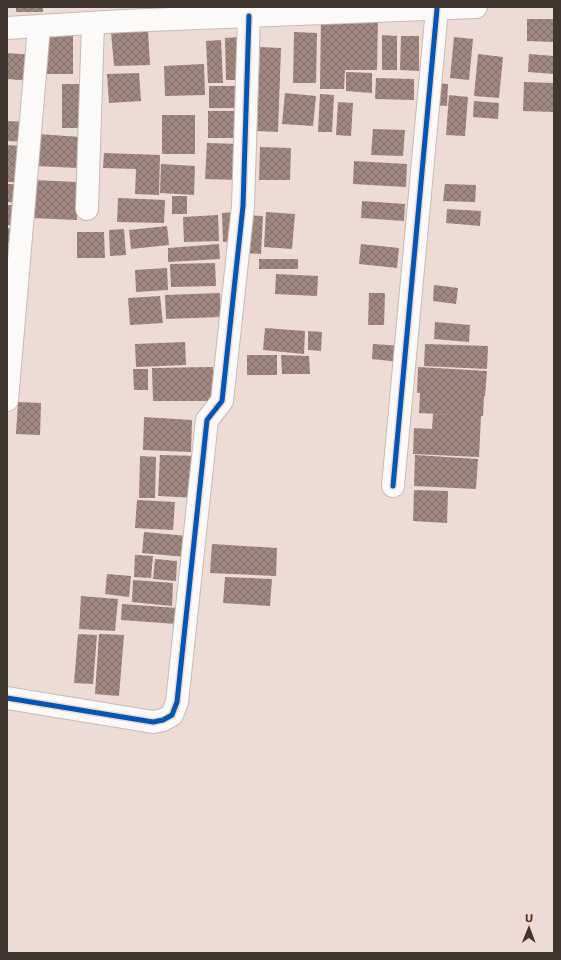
<svg xmlns="http://www.w3.org/2000/svg" width="561" height="960" font-family="Commissioner,sans-serif">
<style>
.building{fill:url(#building-cross-hatch)}
.lines{fill:none;stroke-linecap:round;stroke-linejoin:round}
.minor-casing{stroke:#c6bab5;stroke-width:24}
.minor{stroke:#fcfaf9;stroke-width:22}
.cycleway-casing{stroke:#f6d8cb;stroke-width:8}
.cycleway{stroke:#0057b8;stroke-width:5}
</style>
<defs>
<pattern id="building-cross-hatch" width="8" height="8" patternUnits="userSpaceOnUse"><rect width="8" height="8" fill="#a08881"/><path d="M0 0l8 8M0 8l8-8" fill="none" stroke="#84706a"/></pattern>
</defs>
<rect width="100%" height="100%" fill="#ecdcd5"/>
<g class="building">
<rect x="16" y="7" width="27" height="5"/>
<path d="M321 17H378L377 70H345L344 89H320Z"/>
<path d="M527 19H554V42L527 41Z"/>
<path d="M148 30 150 65 114 66 111 32Z"/>
<path d="M294 32 317 33 316 83H293Z"/>
<rect x="45" y="34" width="28" height="40"/>
<path d="M382 35 397 36V70H382Z"/>
<path d="M401 36H419V71L400 70Z"/>
<path d="M240 37 241 80H226L225 38Z"/>
<path d="M454 37 473 39 469 80 450 78Z"/>
<path d="M221 40 223 83H208L206 41Z"/>
<path d="M260 47 281 48 278 132 257 131Z"/>
<path d="M7 53 34 55 32 81 7 79Z"/>
<path d="M478 54 503 57 499 98 474 96Z"/>
<path d="M529 54 554 56V74L528 72Z"/>
<path d="M204 64 205 95 165 96 164 66Z"/>
<path d="M346 72 372 73V93L346 91Z"/>
<path d="M139 73 141 101 109 103 107 74Z"/>
<path d="M376 78 414 79V100L375 99Z"/>
<path d="M524 82 554 83V112L523 111Z"/>
<path d="M431 83 448 84 447 106 430 105Z"/>
<rect x="62" y="84" width="19" height="44"/>
<rect x="209" y="86" width="35" height="22"/>
<path d="M285 93 316 96 313 126 282 124Z"/>
<path d="M320 94 334 95 332 132H318Z"/>
<path d="M449 95 468 97 465 136 446 135Z"/>
<path d="M474 101 499 103 498 119 473 117Z"/>
<path d="M338 102 353 103 351 136 336 135Z"/>
<path d="M208 111H244L245 138H208Z"/>
<rect x="162" y="115" width="33" height="39"/>
<path d="M7 121 28 122 27 142 7 141Z"/>
<path d="M373 129 405 130 403 156 371 155Z"/>
<path d="M38 134 81 137 78 168 36 166Z"/>
<path d="M207 143 240 144 238 180 205 179Z"/>
<path d="M7 145 24 146 23 182H7Z"/>
<path d="M260 147 291 148 290 180H259Z"/>
<path d="M104 153 160 155 159 195 135 194 136 169 103 168Z"/>
<path d="M354 161 407 164 406 187 353 184Z"/>
<path d="M161 164 195 166 194 195 160 193Z"/>
<path d="M33 180 78 182 77 220 32 218Z"/>
<path d="M7 184H22L21 203 7 202Z"/>
<path d="M445 184 476 185 475 202 443 201Z"/>
<rect x="172" y="196" width="15" height="18"/>
<path d="M118 198 165 200 164 223 117 222Z"/>
<path d="M362 201 405 204 404 221 361 218Z"/>
<rect x="7" y="205" width="12" height="20"/>
<path d="M447 209 481 211 480 226 446 223Z"/>
<path d="M235 212 236 241 223 242 222 213Z"/>
<path d="M266 212 295 214 292 249 264 247Z"/>
<path d="M218 215 219 241 184 242 183 217Z"/>
<path d="M247 215 263 216 261 254 245 253Z"/>
<path d="M167 226 169 245 131 249 129 230Z"/>
<path d="M7 228 19 229V244L7 243Z"/>
<path d="M124 229 126 255 110 256 109 230Z"/>
<path d="M77 232H104L105 258H77Z"/>
<path d="M219 244 220 259 168 262V248Z"/>
<path d="M361 244 399 248 397 268 359 264Z"/>
<rect x="259" y="259" width="39" height="10"/>
<path d="M215 263 216 286 171 287 170 264Z"/>
<path d="M167 268 168 290 136 292 135 270Z"/>
<path d="M276 274 318 276 317 296 275 294Z"/>
<path d="M434 285 458 288 456 304 433 301Z"/>
<path d="M220 293 221 317 166 319 165 295Z"/>
<path d="M369 293H385L384 325H368Z"/>
<path d="M160 296 163 323 130 325 128 298Z"/>
<path d="M435 322 470 325 469 342 434 339Z"/>
<path d="M265 328 305 331 304 354 263 350Z"/>
<path d="M308 331 322 332 321 351 308 350Z"/>
<path d="M185 342 186 365 136 367 135 344Z"/>
<path d="M373 344 402 346 400 362 372 359Z"/>
<path d="M425 344 488 346 487 369 424 366Z"/>
<rect x="247" y="355" width="30" height="20"/>
<path d="M281 355 309 356 310 374H282Z"/>
<path d="M213 367V401H153L152 368Z"/>
<path d="M418 367 487 371 485 396H484L483 416H481L479 457 413 454 414 428 432 429 433 414 456 415 419 413 420 393H417Z"/>
<path d="M133 369H148V390H134Z"/>
<path d="M18 402 41 403 40 435 16 434Z"/>
<path d="M144 417 192 420 191 452 143 450Z"/>
<path d="M160 455 200 456 198 498 158 496Z"/>
<path d="M415 455 478 459 476 489 414 486Z"/>
<path d="M140 456 156 457 155 498H139Z"/>
<path d="M414 490 448 491 447 523 413 521Z"/>
<path d="M137 500 175 502 173 530 135 528Z"/>
<path d="M144 532 187 536 186 557 142 553Z"/>
<path d="M212 544 277 548 276 576 210 573Z"/>
<path d="M135 555 153 556 151 578 134 577Z"/>
<path d="M155 559 177 561 176 581 153 579Z"/>
<path d="M107 574 131 576 129 597 105 594Z"/>
<path d="M225 577 272 579 270 606 223 603Z"/>
<path d="M133 580 173 583 172 606 132 602Z"/>
<path d="M81 596 118 599 115 631 79 629Z"/>
<path d="M122 604 178 608 177 624 121 620Z"/>
<path d="M78 634 97 635 93 684 74 683Z"/>
<path d="M99 634 124 635 119 696 95 694Z"/>
</g>
<g class="lines">
<g class="minor-casing">
<g id="minor">
<path d="M7 28 123 21 476 7"/>
<path d="M87 209 93 23"/>
<path d="M7 400 39 27"/>
<path d="M393 486 437 9"/>
<path d="M7 698 153 722 163 720 172 715 177 702 207 420 222 401 243 206 249 16"/>
</g>
</g>
<use href="#minor" class="minor"/>
<g class="cycleway-casing">
<g id="cycleway">
<path d="M393 486 437 9"/>
<path d="M7 698 153 722 163 720 172 715 177 702 207 420 222 401 243 206 249 16"/>
</g>
</g>
<use href="#cycleway" class="cycleway"/>
</g>
<rect width="561" height="960" fill="none" stroke="#413530" stroke-width="16"/>
<g transform="translate(529 928) rotate(1)" stroke="#f6d8cb" stroke-width="3" paint-order="stroke">
<path d="M0-3L7 15L0 10L-7 15Z" fill="#413530"/>
<text y="-6" font-size="11" font-weight="bold" text-anchor="middle" fill="#413530">U</text>
</g>
</svg>
